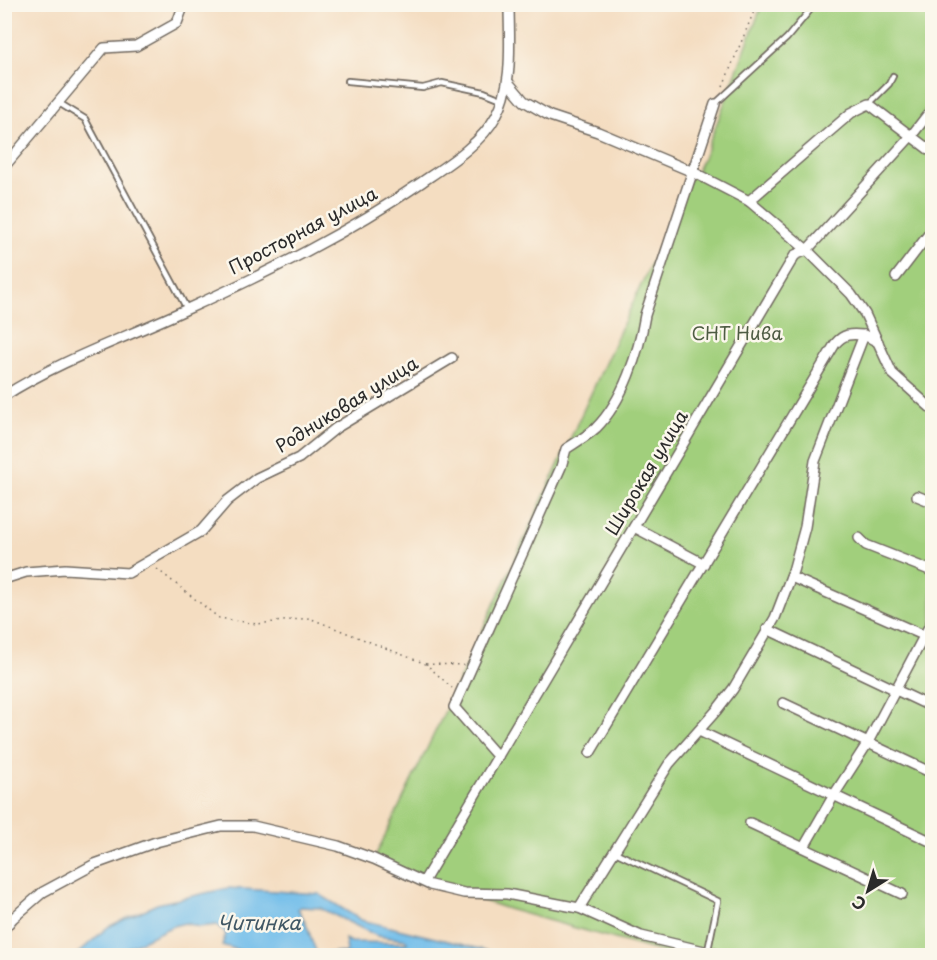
<svg xmlns="http://www.w3.org/2000/svg" width="937" height="960" font-family="'Playpen Sans',sans-serif">
<style>
.green{fill:#a1cf7c;stroke:#667d54;stroke-width:1.5}
.water{fill:#71bdea;stroke:#4e748a;stroke-width:1.5;fill-rule:evenodd}
.lines{fill:none;stroke-linecap:round;stroke-linejoin:round}
.lane-casing{stroke:#716960;stroke-width:8}
.street-casing{stroke:#716960;stroke-width:12}
.path{stroke:#716960;stroke-width:1.5;stroke-dasharray:1.5 4.5;stroke-linecap:butt}
.lane{stroke:#fff;stroke-width:4.5}
.street{stroke:#fff;stroke-width:9}
.labels{text-anchor:middle;stroke-width:5;stroke-linejoin:round;paint-order:stroke}
.street-label{font-size:18px;fill:#2b2b2b;stroke:#fbf7ec}
.park-label{font-size:18px;fill:#4e5c43;stroke:#fbf7ec}
.water-label{font-size:20px;font-style:italic;fill:#405764;stroke:#fbf7ec}
</style>
<rect width="100%" height="100%" fill="#fbf7ec"/>
<filter id="ink" filterUnits="userSpaceOnUse"><feTurbulence type="fractalNoise" baseFrequency=".0167" numOctaves="2"/><feDisplacementMap in="SourceGraphic" scale="12" xChannelSelector="R" yChannelSelector="G"/><feConvolveMatrix kernelMatrix="1 2 1 2 8 2 1 2 1" color-interpolation-filters="sRGB"/></filter>
<filter id="wash" filterUnits="userSpaceOnUse"><feTurbulence type="fractalNoise" baseFrequency=".008" numOctaves="4" result="noise"/><feDisplacementMap in="SourceGraphic" scale="24" xChannelSelector="R" yChannelSelector="G"/><feGaussianBlur stdDeviation="1.35" result="paint"/><feColorMatrix in="noise" values="0 0 0 0 0 0 0 0 0 0 0 0 0 0 0 0 0 1.4 0 .05"/><feComposite in="paint" operator="in"/></filter>
<g filter="url(#wash)">
<rect width="100%" height="100%" fill="#f4ddc1"/>
<path class="green" d="M762 5H932V955H672L508 909 424 881 374 859 446 709 693 172 696 173 707 149Z"/>
<path class="water" d="M228 888 319 894 361 920 505 955H254L222 945 226 934 217 925 199 927 185 923 173 926 113 955H76L108 927 157 904ZM300 907 320 908 377 936 406 940 407 943 351 942 345 939 347 950 344 953 336 952 318 955C310 940 309 925 298 909Z"/>
</g>
<g filter="url(#ink)">
<g class="lines">
<g class="lane-casing">
<g id="lane">
<path d="M348 81 423 88 442 83 484 92 504 100"/>
<path d="M59 103 85 119 187 309"/>
<path d="M715 104 787 38 815 4"/>
<path d="M869 104 889 84 893 76"/>
<path d="M615 852 718 901 708 950"/>
</g>
</g>
<g class="street-casing">
<g id="street">
<path d="M508 82 524 101 550 116 598 132 693 172 749 201 807 250 851 294 865 314 892 373 932 409"/>
<path d="M4 167 104 48 136 46 177 23 184 4"/>
<path d="M749 201 851 113 869 104 932 152"/>
<path d="M896 277 932 230"/>
<path d="M4 396C60 360 125 338 185 310 267 273 348 233 422 182 447 165 481 144 496 116 514 84 509 41 509 4"/>
<path d="M917 496 932 502"/>
<path d="M634 527 704 564"/>
<path d="M859 538 866 545 932 571"/>
<path d="M791 577 932 639"/>
<path d="M4 579 26 572 65 569 128 573 201 531 227 501 257 478 299 458 336 428 452 358"/>
<path d="M767 629 932 707"/>
<path d="M783 703 932 773"/>
<path d="M699 731 932 842"/>
<path d="M590 753 835 344C844 333 851 334 864 335"/>
<path d="M498 757 454 707 561 467 566 449C575 443 587 436 596 428 623 401 639 352 645 315L715 104"/>
<path d="M750 823 902 894"/>
<path d="M804 847 834 795 867 744 932 621"/>
<path d="M424 881 795 255 807 250 912 135 932 109"/>
<path d="M579 908 669 764 716 711 733 689 775 618 793 571 805 527 815 461 864 335 878 342"/>
<path d="M4 929 13 918 43 892 95 864 156 842 221 826H253L338 846 374 859 430 885 464 893 507 894 579 908 641 936 725 956"/>
</g>
</g>
<g class="path">
<path d="M723 86 757 4"/>
<path d="M157 569 219 618 257 624 309 618 426 664 452 688"/>
<path d="M426 664 464 665"/>
</g>
<use href="#lane" class="lane"/>
<use href="#street" class="street"/>
</g>
</g>
<g class="labels">
<g class="street-label">
<text transform="translate(303 231) rotate(-28)" y="6">Просторная улица</text>
<text transform="translate(347 405) rotate(-32)" y="6">Родниковая улица</text>
<text transform="translate(647 473) rotate(-59)" y="6">Широкая улица</text>
</g>
<g class="park-label">
<text x="737" y="340">СНТ Нива</text>
</g>
<g class="water-label">
<text x="259" y="930">Читинка</text>
</g>
</g>
<rect width="937" height="960" fill="none" stroke="#fbf7ec" stroke-width="24"/>
<g transform="translate(868 891) rotate(217)" stroke="#fbf7ec" stroke-width="4.5" paint-order="stroke">
<path d="M0-4.5L10 22L0 15L-10 22Z" fill="#2b2b2b"/>
<text y="-9" font-size="16" font-weight="bold" text-anchor="middle" fill="#2b2b2b">С</text>
</g>
</svg>
